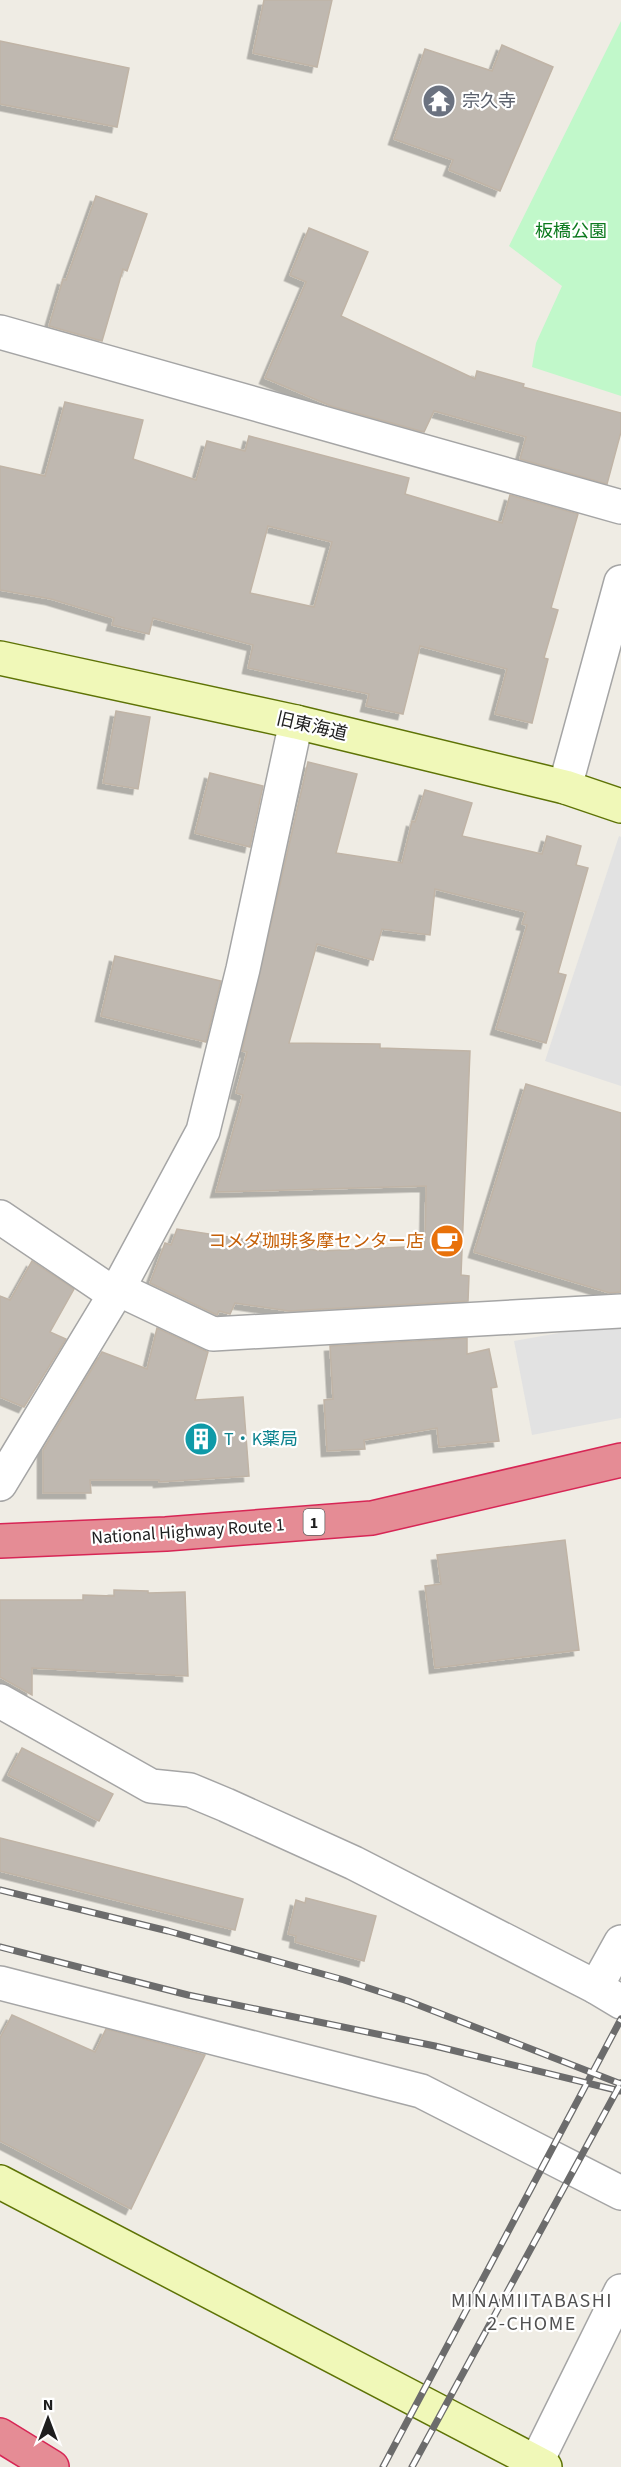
<svg xmlns="http://www.w3.org/2000/svg" width="621" height="2467" font-family="'Source Sans 3','Noto Sans JP',sans-serif">
<style>
.park{fill:#c1f8ca}
.parking{fill:#e2e2e2}
.building{fill:#bfb8b0;stroke:#c0b4a6;stroke-width:1.5;fill-rule:evenodd;filter:url(#shadow)}
.lines{fill:none;stroke-linecap:round;stroke-linejoin:round}
.street-casing{stroke:#a5a5a5;stroke-width:36}
.secondary-casing{stroke:#5e7306;stroke-width:36}
.highway-casing{stroke:#d72655;stroke-width:36}
.street{stroke:#fff;stroke-width:33}
.secondary{stroke:#f0f8b8;stroke-width:33}
.highway{stroke:#e58c95;stroke-width:33}
.rail-casing{stroke:#6c6c6c;stroke-width:7}
.rail{stroke:#fff;stroke-width:4.5;stroke-dasharray:14;stroke-linecap:butt}
.labels{text-anchor:middle;stroke-width:4.5;stroke-linejoin:round;paint-order:stroke}
.shield{fill:#fff;stroke:#626262;stroke-width:1.5}
.shield-label{font-size:16px;font-weight:bold;fill:#1e1e1e}
.worship-label{font-size:18px;fill:#5b616d;stroke:#fff;text-anchor:start}
.park-label{font-size:18px;fill:#0d7a1f;stroke:#fff}
.street-label{font-size:18px;fill:#1e1e1e;stroke:#fff}
.food-label{font-size:18px;fill:#c56008;stroke:#fff;text-anchor:end}
.culture-label{font-size:18px;fill:#0d838f;stroke:#fff;text-anchor:start}
.neighbourhood-label{font-size:20px;letter-spacing:1.5px;fill:#515151;stroke:#fff}
</style>
<defs>
<filter id="shadow"><feDropShadow dx="-5.5" dy="5.5" stdDeviation="0" flood-color="#0004"/></filter>
</defs>
<rect width="100%" height="100%" fill="#efece4"/>
<path class="park" d="M621 21V396L532 367 536 343 562 286 509 246Z"/>
<g class="parking">
<path d="M619 836 621 837V1086L545 1061Z"/>
<path d="M621 1322V1418L532 1435 514 1341Z"/>
</g>
<g class="building">
<path d="M264 0H332L317 67 253 53Z"/>
<path d="M0 41 129 68 117 127 0 104Z"/>
<path d="M502 45 553 67 500 191 449 170 453 160 394 139 425 49 492 71Z"/>
<path d="M96 196 147 214 127 271 123 269 102 341 49 326 63 279 66 280Z"/>
<path d="M309 228 368 252 341 316 475 379 477 371 524 384 523 387 621 413V432L607 484 520 459 526 437 434 411 424 432 331 406 265 378 306 282 290 275Z"/>
<path d="M65 402 143 420 133 459 196 480 207 441 245 451 249 436 409 478 405 494 502 523 510 495 578 514 551 608 558 610 544 658 548 659 532 723 495 714 507 669 420 646 403 714 366 706 369 694 248 668 253 645 153 618 149 634 112 625 114 618 51 599 0 590V466L45 476ZM268 526 332 542 314 607 250 593Z"/>
<path d="M116 711 150 717 138 789 103 783Z"/>
<path d="M308 762 357 774 336 853 402 863 412 821 415 822 425 790 472 803 462 836 542 854 547 836 581 846 576 865 588 868 558 973 566 975 546 1043 496 1029 527 925 522 924 526 912 435 889 430 935 382 929 373 960 317 944 289 1043 380 1044V1048L470 1051 461 1275 469 1276 468 1301 289 1311 235 1303 230 1314 219 1311 217 1315 150 1283 165 1243 171 1245 177 1229 321 1251 425 1246 426 1186 216 1192 243 1095 236 1093 247 1052 242 1051Z"/>
<path d="M210 773 263 786 250 847 195 833Z"/>
<path d="M115 956 221 981 206 1042 101 1016Z"/>
<path d="M526 1084 621 1113V1292L610 1293 474 1252Z"/>
<path d="M32 1261 74 1289 50 1332 66 1339 24 1407 0 1397V1296L10 1300Z"/>
<path d="M157 1328 208 1352 195 1400 243 1397 249 1476 159 1482V1480H90L91 1493H43V1450L102 1352 147 1369Z"/>
<path d="M467 1338V1354L489 1349 497 1387 491 1388 499 1441 439 1447 437 1428 364 1440 365 1449 327 1451 324 1400 333 1399 330 1346Z"/>
<path d="M565 1540 579 1650 435 1668 425 1586 441 1584 437 1555Z"/>
<path d="M114 1590 148 1591V1593L185 1592 188 1676 32 1668V1695L0 1677V1600H83V1595L114 1596Z"/>
<path d="M22 1748 113 1794 99 1821 8 1775Z"/>
<path d="M0 1838 243 1899 235 1930 0 1871Z"/>
<path d="M306 1898 376 1916 364 1961 295 1942 296 1936 288 1934 296 1900 305 1903Z"/>
<path d="M12 2015 95 2052 106 2029 205 2055 131 2209 0 2141V2038Z"/>
</g>
<g class="lines">
<g class="street-casing">
<g id="street">
<path d="M0 332 621 507"/>
<path d="M565 787 621 582"/>
<path d="M0 1217 114 1294"/>
<path d="M118 1289 213 1334 621 1311"/>
<path d="M0 1484 118 1289 203 1131 243 969 296 722"/>
<path d="M0 1701 151 1786 190 1790 226 1805 354 1863 596 1987 621 1942"/>
<path d="M0 1983 421 2091 621 2193"/>
<path d="M596 1987 621 2002"/>
<path d="M534 2467 621 2291"/>
</g>
</g>
<g class="secondary-casing">
<g id="secondary">
<path d="M0 658 296 722 565 787 621 806"/>
<path d="M0 2182 545 2467"/>
</g>
</g>
<g class="highway-casing">
<g id="highway">
<path d="M0 1541 166 1534 372 1518 621 1460"/>
<path d="M0 2435 52 2467"/>
</g>
</g>
<use href="#street" class="street"/>
<use href="#secondary" class="secondary"/>
<use href="#highway" class="highway"/>
<g class="rail-casing">
<g id="rail">
<path d="M0 1890 168 1931 344 1980 408 2001 621 2084"/>
<path d="M0 1947 188 1995 435 2046 620 2091"/>
<path d="M383 2467 621 2019"/>
<path d="M412 2467 621 2083"/>
</g>
</g>
<use href="#rail" class="rail"/>
</g>
<defs>
<g id="temple-disc" transform="scale(1.725)"><circle r="9.5" fill="#6b7280" stroke="#fff"/><path d="M0-6L5-2H3V0L6.5 2.5H4V6H1.5V3h-3V6H-4V2.5H-6.5L-3 0V-2H-5Z" fill="#fff"/></g>
<g id="cafe-disc" transform="scale(1.725)"><circle r="9.5" fill="#e8710a" stroke="#fff"/><path d="M-5.5-4.5H6V0H3Q3 3.5 0 3.5H-2.5Q-5.5 3.5-5.5 0ZM3-3.2v2h1.7v-2ZM-6 4.5H4V6H-6Z" fill="#fff"/></g>
<g id="building-disc" transform="scale(1.725)"><circle r="9.5" fill="#0f9aa8" stroke="#fff"/><path d="M-4-6H4V6H1V3H-1V6H-4ZM-2.5-4.3h1.7v1.8h-1.7ZM.8-4.3h1.7v1.8H.8ZM-2.5-1h1.7V.8h-1.7ZM.8-1h1.7V.8H.8Z" fill="#fff"/></g>
</defs>
<g fill-rule="evenodd">
<use href="#temple-disc" x="439" y="101"/>
<use href="#cafe-disc" x="447" y="1241"/>
<use href="#building-disc" x="201" y="1439"/>
</g>
<g class="labels">
<rect class="shield" x="303.5" y="1509" width="21" height="26" rx="4.5"/>
<g class="shield-label">
<text x="314" y="1528">1</text>
</g>
<g class="worship-label">
<text x="462" y="107">宗久寺</text>
</g>
<g class="park-label">
<text x="571" y="237">板橋公園</text>
</g>
<g class="street-label">
<text transform="translate(312 726) rotate(13)" y="6">旧東海道</text>
<text transform="translate(188 1531) rotate(-4)" y="6">National Highway Route 1</text>
</g>
<g class="food-label">
<text x="424" y="1247">コメダ珈琲多摩センター店</text>
</g>
<g class="culture-label">
<text x="224" y="1445">T・K薬局</text>
</g>
<g class="neighbourhood-label">
<text x="532" y="2307">MINAMIITABASHI<tspan x="532" dy="23">2-CHOME</tspan></text>
</g>
</g>
<g transform="translate(48 2419)" stroke="#ffffff" stroke-width="4.5" paint-order="stroke">
<path d="M0-4.5L10 22L0 15L-10 22Z" fill="#1e1e1e"/>
<text y="-9" font-size="16" font-weight="bold" text-anchor="middle" fill="#1e1e1e">N</text>
</g>
</svg>
